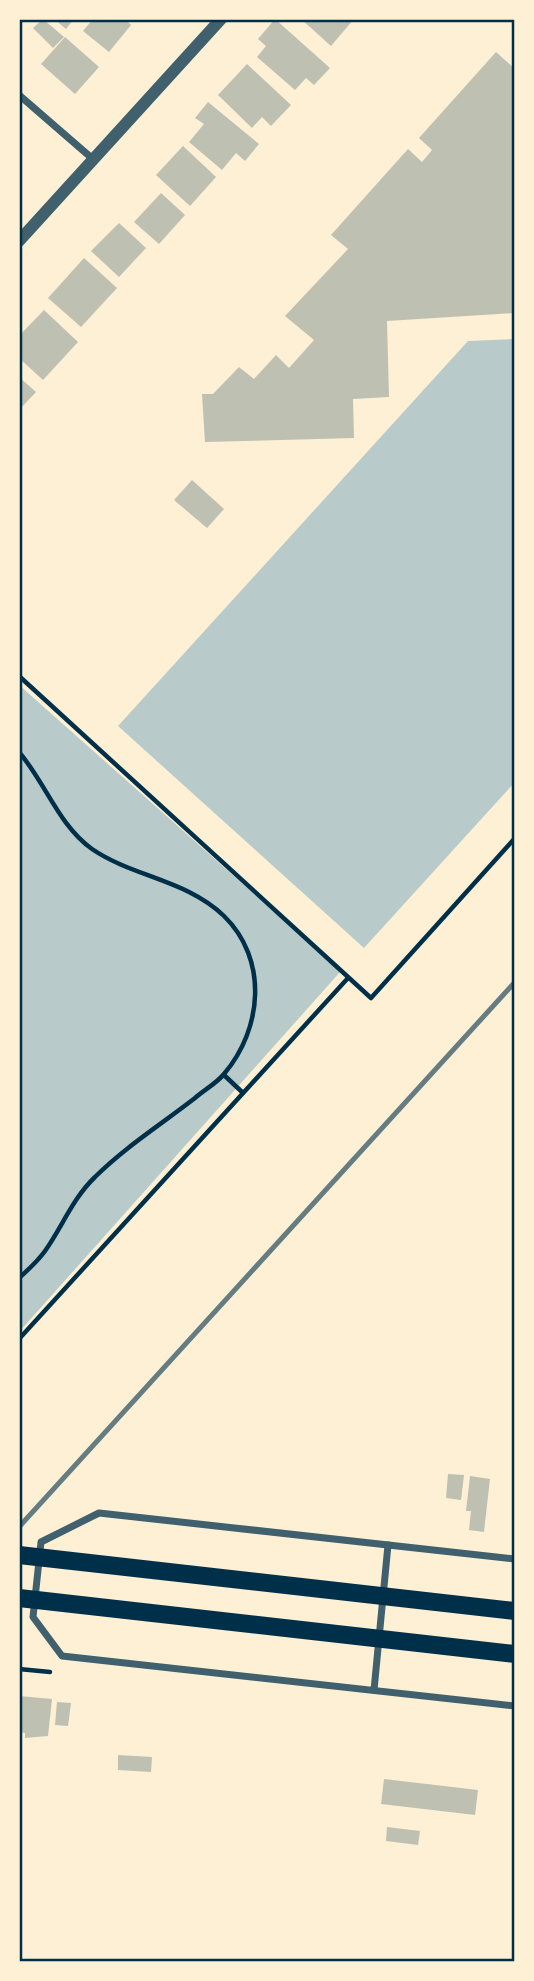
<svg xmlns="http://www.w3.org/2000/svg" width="534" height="1981" font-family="Karla,sans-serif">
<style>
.green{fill:#b9caca}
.building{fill:#bec0b2}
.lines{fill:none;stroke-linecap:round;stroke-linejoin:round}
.path{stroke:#003049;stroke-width:4.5}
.minor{stroke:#3f606c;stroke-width:7}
.tertiary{stroke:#3f606c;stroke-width:12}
.primary{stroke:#003049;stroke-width:18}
.rail{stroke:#657d81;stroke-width:5}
.neatline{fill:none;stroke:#003049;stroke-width:2.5}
</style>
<rect width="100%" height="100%" fill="#fdf0d5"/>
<g class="green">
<path d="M515 339V782L364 948 118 726 468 341Z"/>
<path d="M19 685 341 971 19 1332Z"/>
</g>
<g class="building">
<path d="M43 19 64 37 53 48 33 28Z"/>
<path d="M54 19H74L66 29Z"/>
<path d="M93 19H125L131 25 109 52 83 31Z"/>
<path d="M275 19 330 68 314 85 306 78 295 90 257 57 266 46 258 39Z"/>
<path d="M301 19H354L331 46Z"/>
<path d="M65 37 99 67 75 94 41 64Z"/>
<path d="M496 52 515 69V313L387 321 389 397 353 399 354 438 205 442 202 394H213L239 367 254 379 276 355 289 368 314 340 285 316 348 249 331 235 408 149 422 162 432 150 419 138Z"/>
<path d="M247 64 291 105 271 126 262 117 252 128 218 95Z"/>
<path d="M208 102 259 144 245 161 236 153 222 170 189 142 204 124 195 118Z"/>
<path d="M183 146 216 177 190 206 156 175Z"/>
<path d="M161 193 185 215 159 244 134 222Z"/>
<path d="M119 223 146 248 119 277 91 251Z"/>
<path d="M84 258 117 288 81 327 48 298Z"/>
<path d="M44 310 78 342 43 380 19 358V336Z"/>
<path d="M19 377 36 392 19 410Z"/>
<path d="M192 480 224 509 207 528 174 500Z"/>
<path d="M448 1474 464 1475 461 1500 446 1498Z"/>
<path d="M470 1476 490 1479 484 1532 469 1530 471 1511H466Z"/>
<path d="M19 1696 52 1699 48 1736 25 1738V1733L19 1732Z"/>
<path d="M57 1702 71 1703 68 1726 55 1725Z"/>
<path d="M118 1755 152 1757 151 1772 118 1770Z"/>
<path d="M384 1779 478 1790 475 1815 381 1804Z"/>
<path d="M387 1827 420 1831 418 1845 386 1841Z"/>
</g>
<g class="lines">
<g class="path">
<path d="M19 676 371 998 515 838"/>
<path d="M19 752C45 782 59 826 92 849 133 877 187 880 224 916 268 959 263 1028 224 1074 217 1083 204 1090 195 1098 163 1123 125 1147 95 1177 73 1198 62 1227 45 1251 38 1261 28 1270 19 1278"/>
<path d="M224 1075 242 1092"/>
<path d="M19 1339 348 978"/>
<path d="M19 1669 50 1672"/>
</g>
<g class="minor">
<path d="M19 95 94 160"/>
<path d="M515 1559 99 1513 41 1542 33 1617 62 1656 515 1706"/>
<path d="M374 1690 388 1545"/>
</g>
<path class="tertiary" d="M19 241 221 19"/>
<g class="primary">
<path d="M19 1555 515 1611"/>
<path d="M19 1598 515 1654"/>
</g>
<path class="rail" d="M19 1527 515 982"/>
</g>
<rect width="534" height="1981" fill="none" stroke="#fdf0d5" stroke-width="42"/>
<rect x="21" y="21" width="492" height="1939" class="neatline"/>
</svg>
